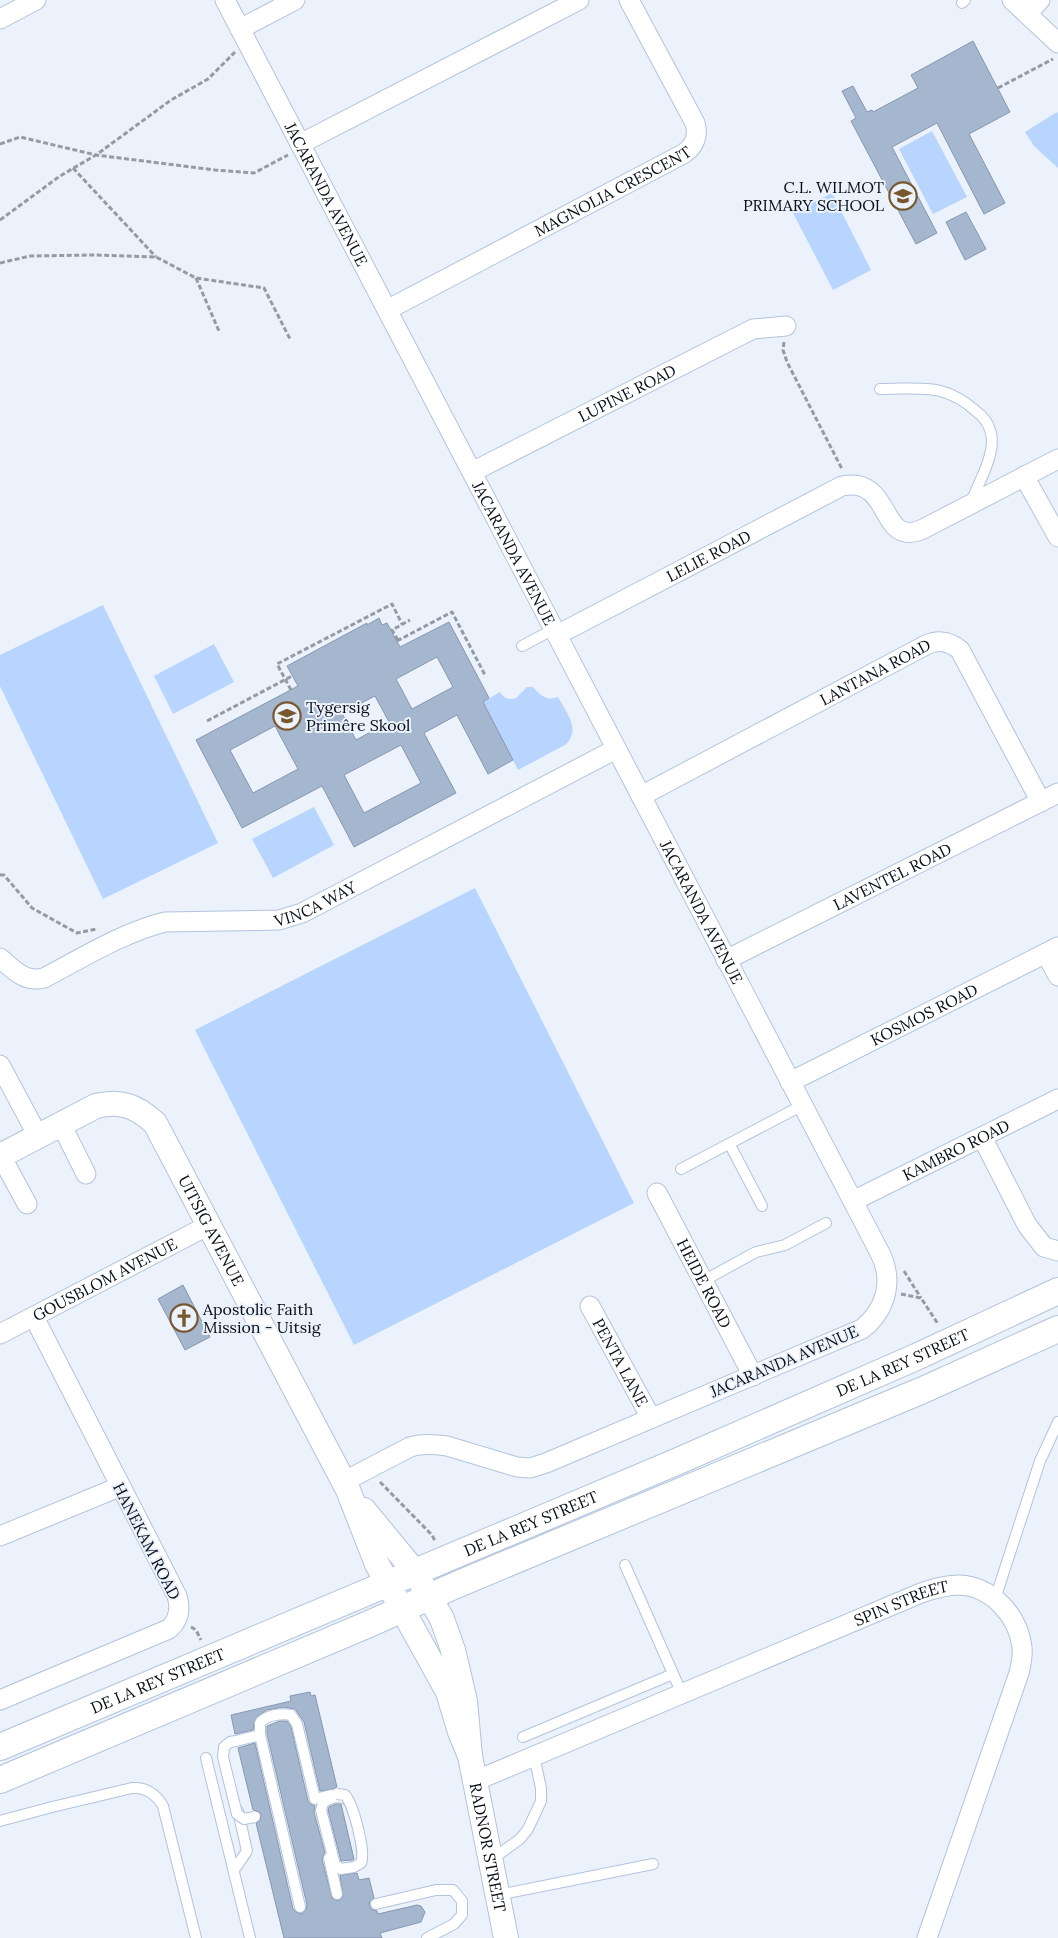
<svg xmlns="http://www.w3.org/2000/svg" width="1058" height="1938" font-family="Lora,serif">
<style>
.green{fill:#b7d5ff}
.building{fill:#a5b6cf;stroke:#8697af;fill-rule:evenodd}
.lines{fill:none;stroke-linecap:round;stroke-linejoin:round}
.service-casing{stroke:#b2c3dc;stroke-width:12}
.minor-casing{stroke:#b2c3dc;stroke-width:21}
.tertiary-casing{stroke:#b2c3dc;stroke-width:26}
.secondary-casing{stroke:#b2c3dc;stroke-width:28}
.path{stroke:#959ba5;stroke-width:3;stroke-dasharray:5 2.5;stroke-linecap:butt}
.service{stroke:#fff;stroke-width:10}
.minor{stroke:#fff;stroke-width:19}
.tertiary{stroke:#fff;stroke-width:24}
.secondary{stroke:#fff;stroke-width:26}
.service-bridge-casing{stroke:#b2c3dc;stroke-width:12;stroke-linecap:butt}
.service-bridge{stroke:#fff;stroke-width:10}
.labels{text-anchor:middle;stroke-width:4;stroke-linejoin:round;paint-order:stroke}
.poi-label{font-size:16px;fill:#080e17;stroke:#ebf2fc;text-anchor:start}
.street-label{font-size:16px;fill:#080e17;stroke:#ebf2fc}
</style>
<rect width="100%" height="100%" fill="#ebf2fc"/>
<g class="green">
<path d="M1057 112 1058 114V168L1034 146 1025 132Z"/>
<path d="M932 131 967 197 933 214 899 149Z"/>
<path d="M832 193 871 270 833 290 793 213Z"/>
<path d="M103 605 218 843 103 899 0 686V655Z"/>
<path d="M214 644 234 682 173 714 154 676Z"/>
<path d="M527 687H533C541 696 546 701 558 697 566 712 582 730 565 745L518 770 483 702 500 692C504 699 509 700 516 698Z"/>
<path d="M314 807 334 845 273 878 252 839Z"/>
<path d="M475 888 634 1203 354 1345 195 1030Z"/>
</g>
<g class="building">
<path d="M973 41 1010 112 969 134 1005 203 984 214 937 123 892 147 937 233 916 244 851 121 856 118 842 91 853 86 867 112 872 110 873 112 918 88 911 75Z"/>
<path d="M966 212 986 249 965 260 946 222Z"/>
<path d="M379 618 382 625 387 623 400 647 449 622 489 698 483 702 513 760 488 774 457 715 424 733 456 793 354 847 322 786 242 828 196 740 298 686 287 666 367 623V625ZM437 657 453 687 412 709 396 679ZM375 696 389 722 356 740 342 713ZM275 726 298 769 253 793 230 750ZM401 745 421 783 364 813 344 775Z"/>
<path d="M183 1285 210 1337 185 1350 158 1299Z"/>
<path d="M310 1692 311 1696 315 1695 337 1787 333 1789 320 1791 304 1722 295 1709 283 1707 267 1710 255 1718 253 1730 235 1734 231 1715 291 1701 290 1696Z"/>
<path d="M280 1721H287L291 1727 308 1801 310 1804 315 1806 314 1812 325 1853 322 1859 332 1898 338 1901 343 1897 340 1875 357 1873 359 1880 369 1878 374 1898 369 1902 371 1909 377 1911 378 1914 417 1905 421 1906 425 1912 421 1922 380 1933 382 1938H284L256 1823 260 1820 261 1815 259 1812 253 1810 238 1748 255 1743 293 1909 298 1913 302 1914 306 1909 307 1905 267 1734V1726Z"/>
<path d="M336 1804H341L354 1859 352 1860 341 1861 328 1810 329 1807Z"/>
</g>
<g class="lines">
<g class="service-casing">
<g id="service">
<path d="M962 3 965 0"/>
<path d="M880 389C921 389 944 382 977 412 989 421 994 435 991 450 988 469 977 485 971 503"/>
<path d="M522 646 554 629"/>
<path d="M730 1145 762 1206"/>
<path d="M681 1169 803 1105"/>
<path d="M703 1281 756 1252 785 1245 826 1223"/>
<path d="M625 1565 682 1694"/>
<path d="M995 1599 1040 1461 1058 1422"/>
<path d="M260 1735 300 1907"/>
<path d="M523 1737 673 1674"/>
<path d="M236 1741 260 1735V1723C266 1715 282 1713 291 1715L297 1724 315 1799 331 1795"/>
<path d="M206 1758 250 1938"/>
<path d="M346 1799C339 1795 329 1798 323 1803L321 1810 335 1865 341 1869 354 1867"/>
<path d="M0 1821 52 1807 132 1788C146 1787 156 1794 163 1806L196 1938"/>
<path d="M329 1858 337 1894"/>
<path d="M491 1860 520 1839 528 1829 541 1801V1788L534 1756"/>
<path d="M234 1870 247 1851 238 1811"/>
<path d="M498 1895 653 1864"/>
<path d="M376 1904 436 1890H453L462 1901V1915L454 1924 427 1938"/>
</g>
</g>
<g class="minor-casing">
<g id="minor">
<path id="s1" d="M225 0 880 1253C894 1281 886 1310 862 1329L546 1463 530 1468 517 1467 447 1446C434 1444 422 1443 410 1447L343 1482"/>
<path d="M1012 0 1058 43"/>
<path d="M1027 14 1040 0"/>
<path d="M0 19 36 0"/>
<path d="M240 29 295 0"/>
<path d="M300 144 579 0"/>
<path id="s2" d="M387 310 683 154C694 147 699 136 695 123L629 0"/>
<path id="s3" d="M472 472 753 329 786 326"/>
<path d="M1024 476 1058 537"/>
<path id="s4" d="M557 635 842 486C894 476 878 549 923 529L1058 459"/>
<path id="s5" d="M641 796 926 645C939 639 949 641 960 650L1041 802"/>
<path d="M1046 953 1058 976"/>
<path id="s6" d="M0 958C14 970 25 983 44 978 82 958 124 932 165 922L279 920 302 913 616 749"/>
<path id="s7" d="M726 960 1058 793"/>
<path d="M0 1065 38 1136"/>
<path id="s8" d="M790 1082 1058 947"/>
<path d="M61 1124 86 1174"/>
<path d="M982 1137 1027 1225 1044 1247 1058 1251"/>
<path d="M1 1156 27 1204"/>
<path id="s9" d="M657 1193 753 1376"/>
<path id="s10" d="M853 1201 1058 1099"/>
<path id="s11" d="M590 1306 651 1418"/>
<path id="s12" d="M0 1334 209 1225"/>
<path d="M0 1536 119 1487"/>
<path d="M0 1700 169 1629C179 1620 181 1609 177 1596L34 1317"/>
<path id="s13" d="M475 1781 921 1593C933 1589 945 1585 959 1585 991 1586 1018 1615 1022 1647 1023 1656 1021 1665 1019 1673L927 1938"/>
</g>
</g>
<g class="tertiary-casing">
<g id="tertiary">
<path id="s14" d="M0 1156 96 1106C121 1100 136 1106 155 1123L348 1490 377 1564 448 1692 460 1732 470 1756"/>
<path id="s15" d="M364 1510 415 1572 442 1619 453 1650 465 1701 470 1756 506 1938"/>
</g>
</g>
<g class="secondary-casing">
<g id="secondary">
<path id="s16" d="M0 1747 676 1462 916 1357 1058 1291"/>
<path d="M0 1780 369 1624 456 1585 923 1390 1058 1329"/>
</g>
</g>
<g class="path">
<path d="M998 88 1053 59"/>
<path d="M0 144 20 137 96 155 215 170 254 173 288 155"/>
<path d="M73 168 156 257"/>
<path d="M0 220 60 176 96 155 171 100 208 79 235 52"/>
<path d="M0 263 30 256 93 255 156 257 196 278 264 288 290 339"/>
<path d="M196 278 219 331"/>
<path d="M784 342 783 350 787 362 842 469"/>
<path d="M398 640 392 630 410 620"/>
<path d="M397 641 452 612 485 675"/>
<path d="M291 690 277 664 392 604 402 624"/>
<path d="M207 721 292 676"/>
<path d="M0 875H4L32 908 77 933 97 929"/>
<path d="M904 1271 921 1298"/>
<path d="M901 1294 921 1298 938 1324"/>
<path d="M380 1482 432 1535 435 1541"/>
<path d="M191 1627 196 1630 201 1640"/>
</g>
<use href="#service" class="service"/>
<use href="#minor" class="minor"/>
<use href="#tertiary" class="tertiary"/>
<use href="#secondary" class="secondary"/>
<g class="service-bridge-casing">
<g id="service-bridge">
<path d="M236 1741 230 1742 224 1747 223 1757 237 1814 244 1819 254 1817"/>
<path d="M337 1794 345 1795C353 1803 366 1852 361 1863L354 1867"/>
</g>
</g>
<use href="#service-bridge" class="service-bridge"/>
</g>
<defs>
<g id="school-ring" transform="scale(1.4375)"><circle r="9.5" fill="#ebf2fc" stroke="#77572d" stroke-width="1.5"/><path d="M0-5L7-2L0 1L-7-2ZM-4 1L0 2.5L4 1V4Q0 6-4 4Z" fill="#77572d"/></g>
<g id="church-ring" transform="scale(1.4375)"><circle r="9.5" fill="#ebf2fc" stroke="#77572d" stroke-width="1.5"/><path d="M-1.2-6h2.4v3.5h3.3v2.4h-3.3V6h-2.4V-.1h-3.3v-2.4h3.3Z" fill="#77572d"/></g>
</defs>
<g fill-rule="evenodd">
<use href="#school-ring" x="903" y="196"/>
<use href="#school-ring" x="287" y="716"/>
<use href="#church-ring" x="184" y="1318"/>
</g>
<g class="labels">
<g class="poi-label">
<text x="884" y="193" text-anchor="end">C.L. WILMOT<tspan x="884" dy="18">PRIMARY SCHOOL</tspan></text>
<text x="306" y="713">Tygersig<tspan x="306" dy="18">Primêre Skool</tspan></text>
<text x="203" y="1315">Apostolic Faith<tspan x="203" dy="18">Mission - Uitsig</tspan></text>
</g>
<g class="street-label">
<text dy="6" stroke="none"><textPath href="#s2" startOffset="255">MAGNOLIA CRESCENT</textPath></text>
<text dy="6" stroke="none"><textPath href="#s1" startOffset="219">JACARANDA AVENUE</textPath></text>
<text dy="6" stroke="none"><textPath href="#s3" startOffset="174">LUPINE ROAD</textPath></text>
<text dy="6" stroke="none"><textPath href="#s1" startOffset="624">JACARANDA AVENUE</textPath></text>
<text dy="6" stroke="none"><textPath href="#s4" startOffset="171">LELIE ROAD</textPath></text>
<text dy="6" stroke="none"><textPath href="#s5" startOffset="265">LANTANA ROAD</textPath></text>
<text dy="6" stroke="none"><textPath href="#s7" startOffset="186">LAVENTEL ROAD</textPath></text>
<text dy="6" stroke="none"><textPath href="#s6" startOffset="338">VINCA WAY</textPath></text>
<text dy="6" stroke="none"><textPath href="#s1" startOffset="1029">JACARANDA AVENUE</textPath></text>
<text dy="6" stroke="none"><textPath href="#s8" startOffset="150">KOSMOS ROAD</textPath></text>
<text dy="6" stroke="none"><textPath href="#s10" startOffset="115">KAMBRO ROAD</textPath></text>
<text dy="6" stroke="none"><textPath href="#s14" startOffset="294">UITSIG AVENUE</textPath></text>
<text dy="6" stroke="none"><textPath href="#s12" startOffset="118">GOUSBLOM AVENUE</textPath></text>
<text dy="6" stroke="none"><textPath href="#s9" startOffset="102">HEIDE ROAD</textPath></text>
<text transform="translate(784 1361) rotate(-23)" y="6">JACARANDA AVENUE</text>
<text dy="6" stroke="none"><textPath href="#s11" startOffset="64">PENTA LANE</textPath></text>
<text dy="6" stroke="none"><textPath href="#s16" startOffset="981">DE LA REY STREET</textPath></text>
<text dy="6" stroke="none"><textPath href="#s16" startOffset="576">DE LA REY STREET</textPath></text>
<text transform="translate(147 1541) rotate(63)" y="6">HANEKAM ROAD</text>
<text dy="6" stroke="none"><textPath href="#s13" startOffset="462">SPIN STREET</textPath></text>
<text dy="6" stroke="none"><textPath href="#s16" startOffset="171">DE LA REY STREET</textPath></text>
<text dy="6" stroke="none"><textPath href="#s15" startOffset="368">RADNOR STREET</textPath></text>
</g>
</g>
</svg>
